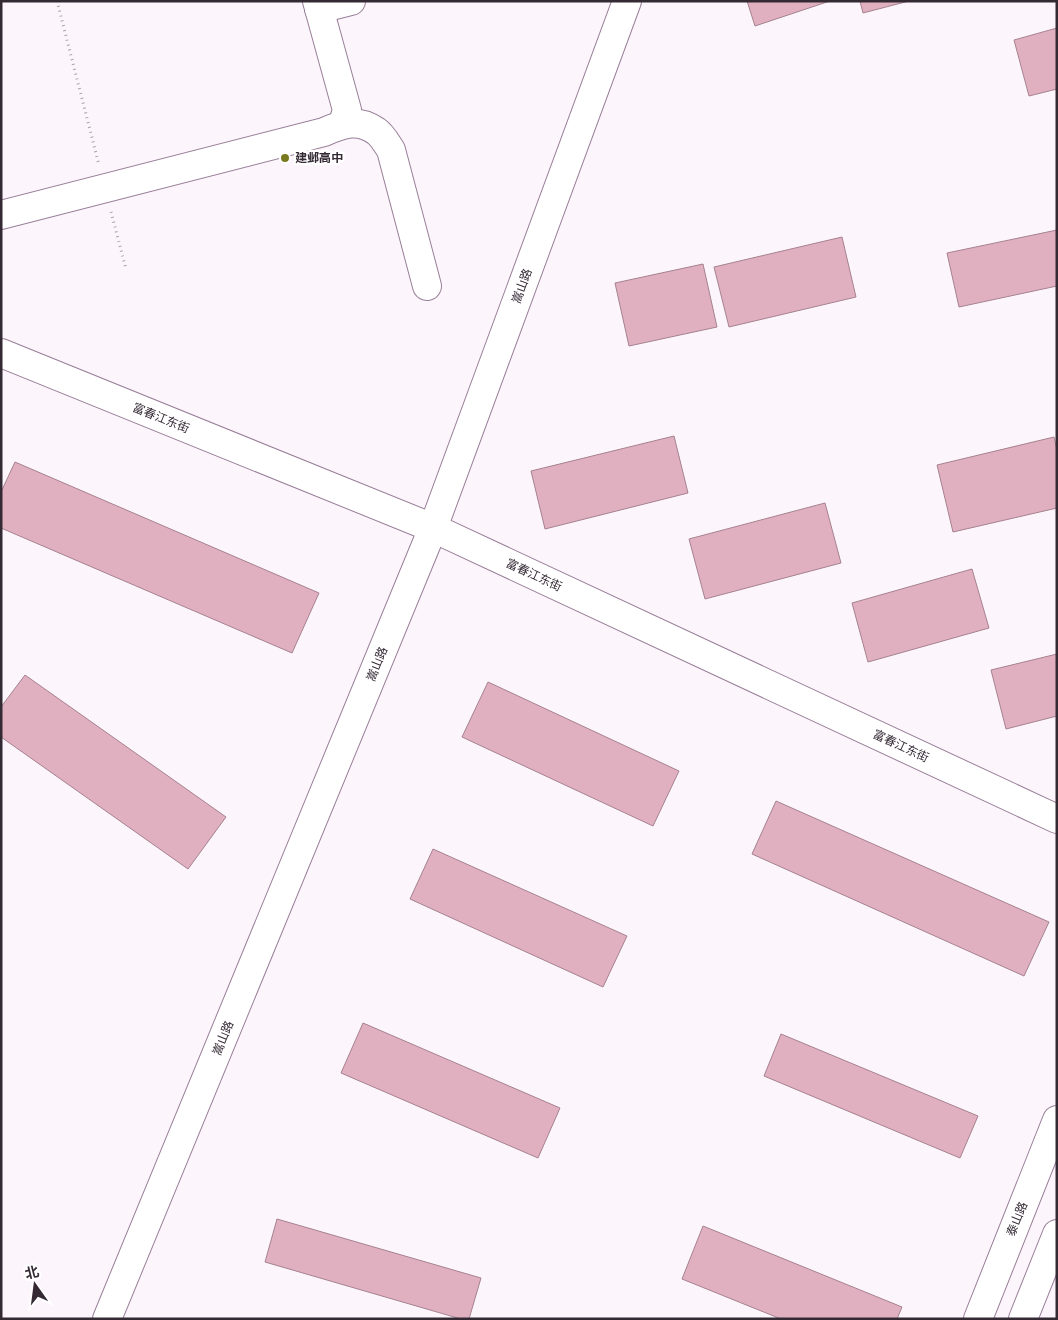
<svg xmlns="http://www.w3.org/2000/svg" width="1058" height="1320" font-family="'Fira Sans Condensed','Noto Sans SC',sans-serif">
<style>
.building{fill:#e0b0c1;stroke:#a6818e}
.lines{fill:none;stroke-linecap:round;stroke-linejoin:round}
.minor-casing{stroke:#997f99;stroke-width:30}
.path{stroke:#aaa2aa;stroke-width:3;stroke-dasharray:1 4;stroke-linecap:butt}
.minor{stroke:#fff;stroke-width:28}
.poi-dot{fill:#79791f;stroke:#fff;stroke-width:2}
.labels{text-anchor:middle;stroke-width:4.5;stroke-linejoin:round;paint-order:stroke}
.poi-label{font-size:12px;font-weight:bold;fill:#342a34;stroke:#fff;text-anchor:start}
.street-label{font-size:12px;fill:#342a34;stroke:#fff}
</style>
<rect width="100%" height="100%" fill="#fcf6fc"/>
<g class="building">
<path d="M747 1H830L755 26Z"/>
<path d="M860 1H909L863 13Z"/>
<path d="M1057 28V89L1029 96 1014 40Z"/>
<path d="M1057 230V286L959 307 947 253Z"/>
<path d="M842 237 856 297 729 327 714 267Z"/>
<path d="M703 264 717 327 629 346 615 283Z"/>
<path d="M674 436 688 493 545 529 531 471Z"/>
<path d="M1054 437 1057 450V508L953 532 937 465Z"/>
<path d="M15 462 319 593 292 653 1 528V492Z"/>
<path d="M825 503 841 563 705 599 689 539Z"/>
<path d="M972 569 989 628 868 662 852 603Z"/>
<path d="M1057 654V716L1006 729 991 670Z"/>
<path d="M25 675 226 817 188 869 1 737V707Z"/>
<path d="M488 682 679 771 653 826 462 737Z"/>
<path d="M776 801 1049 922 1024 976 752 854Z"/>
<path d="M433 849 627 936 603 987 410 899Z"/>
<path d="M363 1023 560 1108 538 1158 341 1073Z"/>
<path d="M781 1034 978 1116 960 1158 764 1076Z"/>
<path d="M277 1219 481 1278 469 1319H461L265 1262Z"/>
<path d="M703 1226 902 1307 897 1319H781L682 1279Z"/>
</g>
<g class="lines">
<g class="minor-casing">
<g id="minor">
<path d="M317 1 347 110 343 123"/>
<path d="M319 9 351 1"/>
<path d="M1 215 324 132C342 124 358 118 376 131 382 135 387 144 391 150L427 286"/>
<path d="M1 353 433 528 1057 819"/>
<path d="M107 1319 433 528 627 1"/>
<path d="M978 1319 1057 1120"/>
<path d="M1023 1319 1057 1234"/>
</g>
</g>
<g class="path">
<path d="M57 1 99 165"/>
<path d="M111 212 126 269"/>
</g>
<use href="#minor" class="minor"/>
</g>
<circle class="poi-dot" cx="285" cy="158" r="5"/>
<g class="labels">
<g class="poi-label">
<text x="295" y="162">建邺高中</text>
</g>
<g class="street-label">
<text transform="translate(522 286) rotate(-70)" y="4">嵩山路</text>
<text transform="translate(161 418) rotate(22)" y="4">富春江东街</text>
<text transform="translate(534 575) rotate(25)" y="4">富春江东街</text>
<text transform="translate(377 664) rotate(-68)" y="4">嵩山路</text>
<text transform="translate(901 746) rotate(25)" y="4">富春江东街</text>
<text transform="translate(223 1038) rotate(-68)" y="4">嵩山路</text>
<text transform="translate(1017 1219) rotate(-68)" y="4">泰山路</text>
</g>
</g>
<rect width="1058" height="1320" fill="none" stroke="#342a34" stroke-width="5"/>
<g transform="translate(35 1285) rotate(346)" stroke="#ffffff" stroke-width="4" paint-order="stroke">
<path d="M0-4L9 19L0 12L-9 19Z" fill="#342a34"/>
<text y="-8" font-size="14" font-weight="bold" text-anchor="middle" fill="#342a34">北</text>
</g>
</svg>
